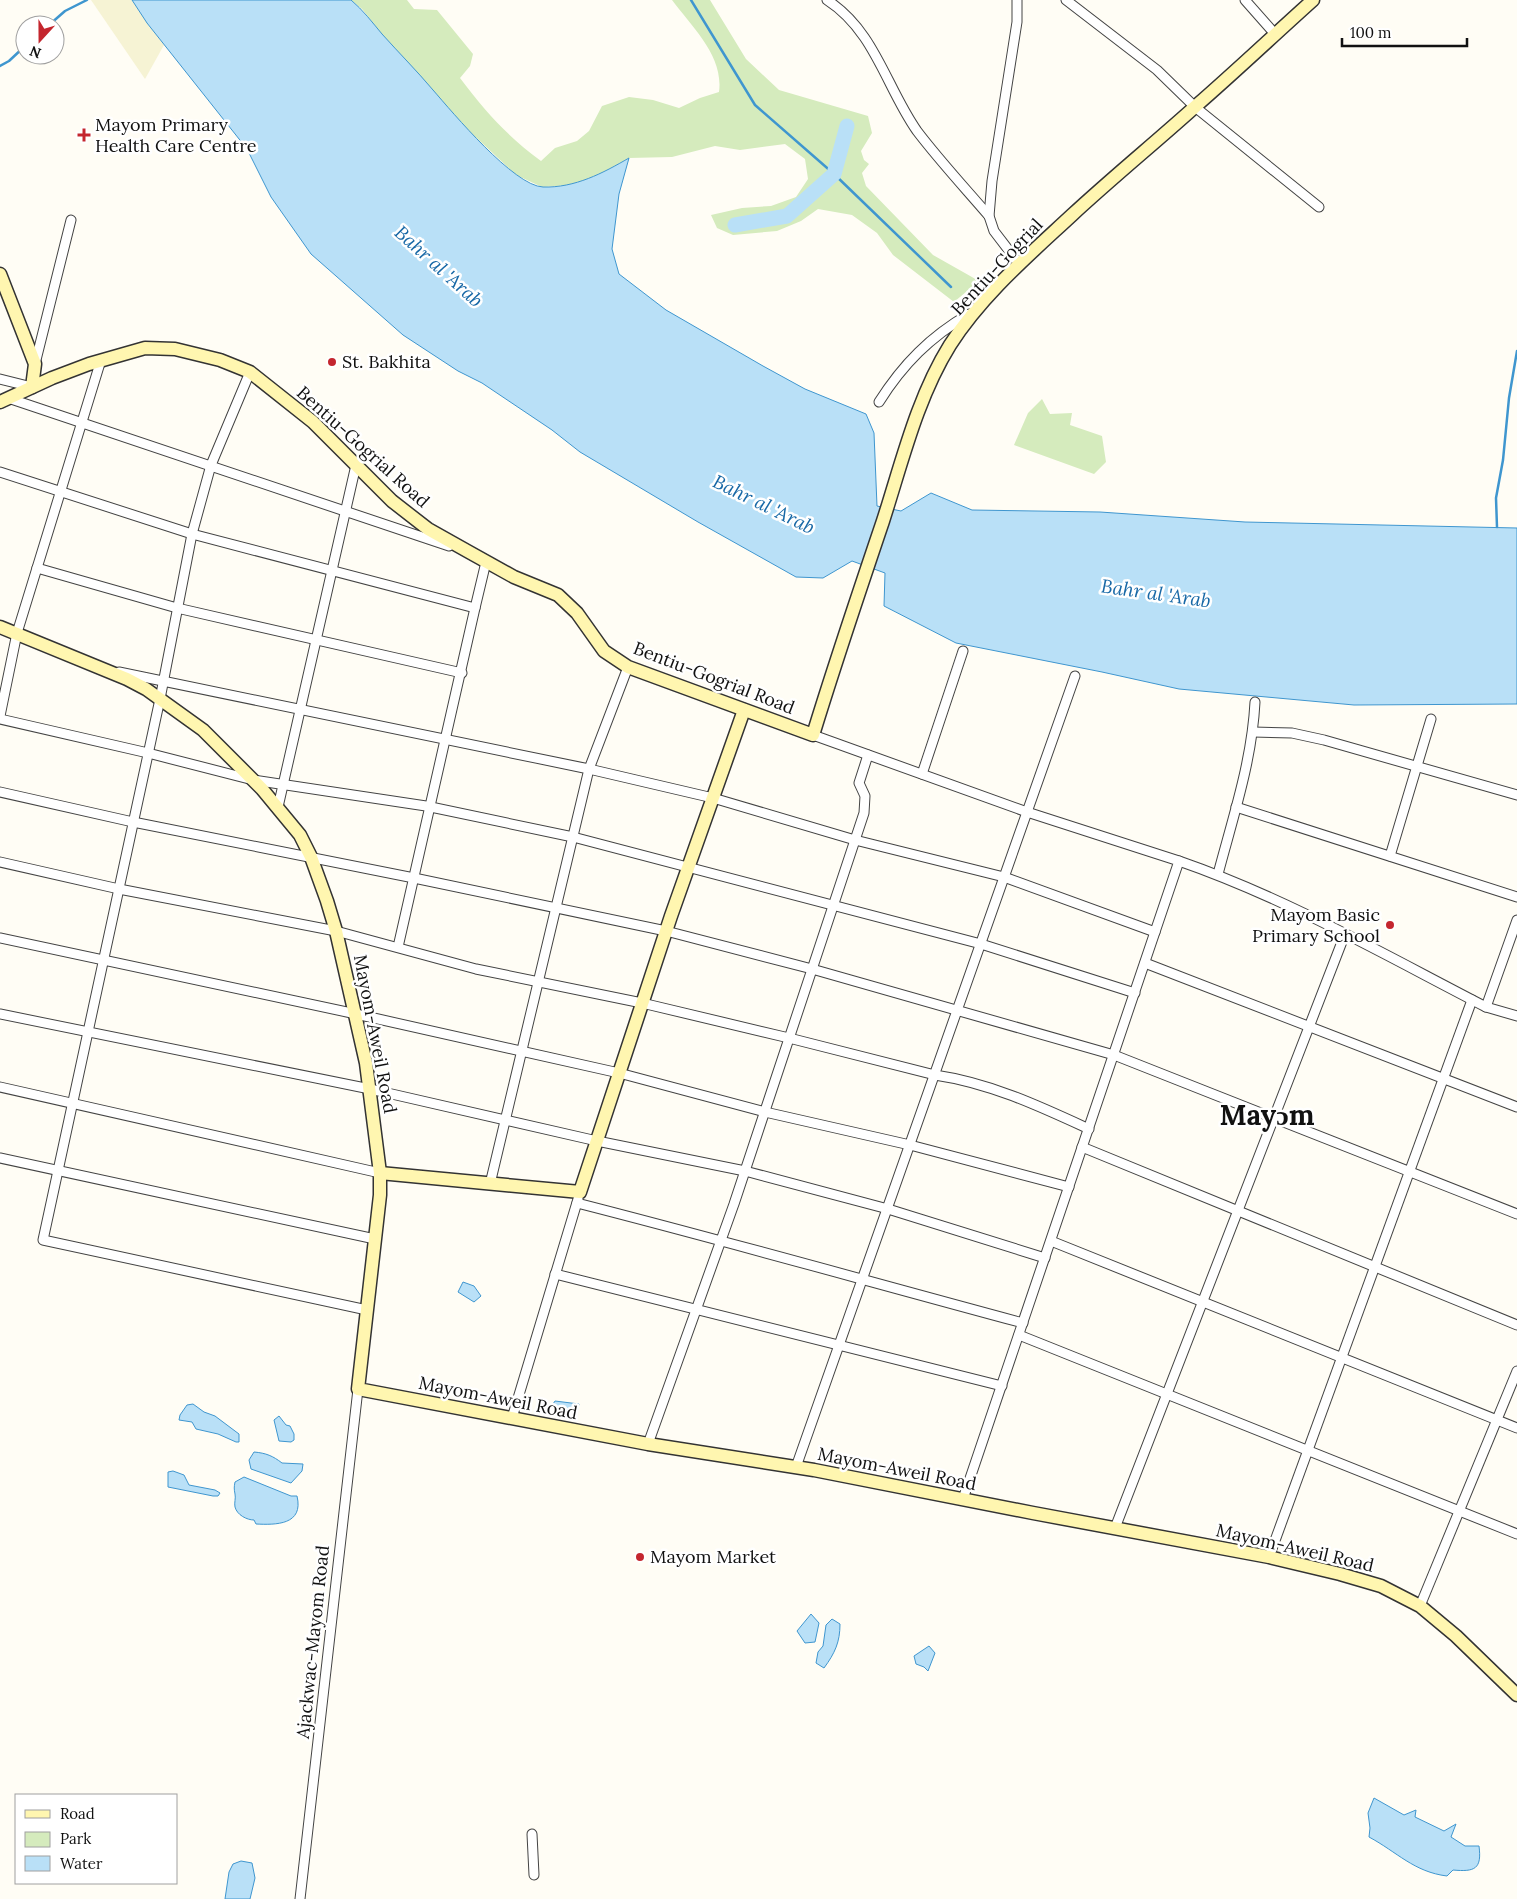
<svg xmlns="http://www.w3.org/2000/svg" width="1517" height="1899" font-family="Lora,serif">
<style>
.farmland{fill:#f6f3d4}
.green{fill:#d5ebbd}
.water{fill:#b9e0f7;stroke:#3f96cf}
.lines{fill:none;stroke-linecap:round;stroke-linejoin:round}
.stream{stroke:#3f96cf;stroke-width:2.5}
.river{stroke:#b9e0f7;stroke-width:15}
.street-casing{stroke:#444;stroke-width:11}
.secondary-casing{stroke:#333;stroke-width:15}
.street{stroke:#fff;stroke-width:9}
.secondary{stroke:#fff6b0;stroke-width:12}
.poi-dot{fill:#c4262e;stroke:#fff;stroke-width:2}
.labels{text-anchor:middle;stroke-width:5;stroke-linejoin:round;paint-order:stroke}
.poi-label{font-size:18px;fill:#111;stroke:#fff;text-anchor:start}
.street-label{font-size:18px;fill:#111;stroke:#fff}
.water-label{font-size:19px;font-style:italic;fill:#1768a6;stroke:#fff}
.town-label{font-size:28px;font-weight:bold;fill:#111;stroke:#fff}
</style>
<rect width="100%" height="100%" fill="#fffdf5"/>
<path class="farmland" d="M91 0H132L164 45 145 79Z"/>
<g class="green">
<path d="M351 0H407L414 9 437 10 473 54 470 66 460 78C485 111 507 136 541 161L555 148 577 141 589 131 602 106 629 97 653 100 679 108 700 98 719 92C724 56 692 27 672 0H710L746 59 779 90 868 116 872 133 861 151 864 160 869 164 862 173 866 186 933 255 979 281 954 302 893 255 877 233 852 215 818 209 801 221 777 231 733 235 717 228 711 215 742 208 771 206 796 197 808 179 805 159 785 144 740 150 715 146 672 157 629 158 599 175 570 185 542 187 516 175 467 129 381 33 362 9Z"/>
<path d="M1042 399 1050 414 1072 413 1070 425 1102 436 1106 462 1094 474 1014 445 1028 413Z"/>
</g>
<g class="water">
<path d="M132 0H351C363 10 372 22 382 34 399 53 417 71 433 90 453 113 514 186 543 187 575 188 603 173 629 158L619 194 612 249 619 274 666 310 763 366 805 389 866 414 874 433 877 506 901 511 931 493 972 510 1100 512 1245 522 1517 528V704L1354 705 1179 689 1102 672 956 643 884 606 885 573 852 561 823 578 796 577 698 522 580 452 552 430 482 383 458 371 403 335 311 254 271 197 247 149 147 23Z"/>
<path d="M463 1282 474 1286 481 1296 474 1302 458 1292Z"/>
<path d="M555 1401 579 1404 577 1412C569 1418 558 1414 551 1407Z"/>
<path d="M193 1404 204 1412 215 1416 239 1434V1442H236L218 1434 196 1429 192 1422 179 1420 180 1415 187 1405Z"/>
<path d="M279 1416 286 1425 290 1426 294 1434V1440L291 1442 279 1441 274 1420Z"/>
<path d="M254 1452C266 1453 273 1456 282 1463L303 1464 302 1471 291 1483 251 1469 249 1460Z"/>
<path d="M173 1471 184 1475 189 1485 215 1490 220 1493 218 1496H213L168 1487V1472Z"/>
<path d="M244 1477 291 1496H297C304 1525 276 1525 256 1524L254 1520C247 1520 237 1515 235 1507 234 1503 236 1498 235 1494 234 1489 234 1487 235 1482Z"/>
<path d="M811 1614 819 1623 815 1642 805 1643 797 1631Z"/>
<path d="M832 1619 840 1624C840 1642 835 1653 824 1668L816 1663 818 1652 823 1646 826 1625Z"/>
<path d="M929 1646 935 1653 928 1671 924 1667 916 1664 914 1656Z"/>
<path d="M1374 1798 1404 1815 1416 1810 1415 1817 1444 1831 1456 1824 1451 1837 1465 1846H1479C1482 1869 1475 1872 1453 1870L1447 1876C1414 1872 1397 1852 1369 1837L1370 1828 1368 1813Z"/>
<path d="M241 1861 252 1863 255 1878 250 1899H225L229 1872 233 1864Z"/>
</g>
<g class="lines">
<g class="stream">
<path d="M691 0 755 105 834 174 951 287"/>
<path d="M49 25 65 11 87 0"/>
<path d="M0 66 9 61 25 46"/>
<path d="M1497 527 1496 498 1503 460 1509 398 1517 351"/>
</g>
<path class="river" d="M735 225 787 216 834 174 847 126"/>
<g class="street-casing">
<g id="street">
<path d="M827 0C875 31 886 87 917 131 939 160 965 188 989 216"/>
<path d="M1017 0V22L992 181 989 216 994 231 1020 265"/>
<path d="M1066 0 1157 70 1195 107 1319 207"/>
<path d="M1245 0 1275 34"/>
<path d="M35 364 71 220"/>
<path d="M250 372 211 465 192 534 160 699 43 1240 367 1310"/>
<path d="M0 379 32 387"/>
<path d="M8 398 449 546"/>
<path d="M879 402C903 364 930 337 969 314"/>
<path d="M0 472 192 534 475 608 398 947"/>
<path d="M37 568 177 608 462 673"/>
<path d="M475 608 486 562"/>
<path d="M119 672 589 769 713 798 855 840 1004 877 1155 932"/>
<path d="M0 716 17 633 101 360"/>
<path d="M0 719 148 753 253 780 426 806 573 837 981 944 1135 993"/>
<path d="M1253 732 1292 733 1324 740 1517 795"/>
<path d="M813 735 1027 812 1179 861 963 1499"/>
<path d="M922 774 963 651"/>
<path d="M0 792 133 822 414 878 666 931 812 969 1114 1055 1517 1214"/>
<path d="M278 807 356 465"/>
<path d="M1236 807 1517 897"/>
<path d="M1390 856 1431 719"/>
<path d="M1179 861C1286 898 1385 955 1486 1007L1517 1016"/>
<path d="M0 862 119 889 336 931 476 969 642 1003 789 1038 935 1075C990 1083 1039 1106 1089 1129"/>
<path d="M1218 874C1233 817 1252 761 1255 702"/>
<path d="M0 938 356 1014 619 1073 765 1112 910 1145 1069 1187"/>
<path d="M1145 963 1517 1107"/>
<path d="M1486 1007 1517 920"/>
<path d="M0 1014 370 1089 597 1141 745 1171 888 1209 1045 1258"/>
<path d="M0 1087 380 1173"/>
<path d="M1082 1147 1517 1325"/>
<path d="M0 1158 375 1239"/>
<path d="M490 1184 589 769 628 667"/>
<path d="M577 1203C726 1241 874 1283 1023 1323"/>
<path d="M1051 1241 1517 1428"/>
<path d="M555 1274 1002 1386"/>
<path d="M1019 1335 1517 1534"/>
<path d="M512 1418 578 1199"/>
<path d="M648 1444 734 1204 864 813 865 796 859 783 868 755"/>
<path d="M796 1467 1075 676"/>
<path d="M1115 1528 1345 934"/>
<path d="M1269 1557 1472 1000"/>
<path d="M1420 1606 1517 1371"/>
<path d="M532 1834 534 1875"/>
<path d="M300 1899 358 1389"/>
</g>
</g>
<g class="secondary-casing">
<g id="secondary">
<path d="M0 274 35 364 32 387"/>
<path d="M0 402 52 378 89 364 145 348 175 349 220 360 250 372 313 422 392 501 428 529 469 552 514 577 558 595 577 613 604 651 628 667 813 735C835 663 859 592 883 521 902 462 917 398 950 345 982 295 1029 255 1072 215 1113 177 1156 142 1197 105 1236 71 1274 35 1313 0"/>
<path d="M0 627 127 679 146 689 203 730 262 789 300 835 311 857 327 901 336 931 366 1063 380 1173V1195L358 1389 648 1444 814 1470 1033 1513 1269 1557 1340 1574 1381 1586 1420 1606 1456 1636 1517 1695"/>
<path d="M380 1173 580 1192 671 916 744 710"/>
</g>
</g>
<use href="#street" class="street"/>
<use href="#secondary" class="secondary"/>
</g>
<g class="poi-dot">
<path d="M81.5 127.5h5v5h5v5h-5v5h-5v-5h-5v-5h5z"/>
<circle cx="332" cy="362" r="5"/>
<circle cx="1390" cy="925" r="5"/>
<circle cx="640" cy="1557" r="5"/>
</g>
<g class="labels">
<g class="poi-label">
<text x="95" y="131">Mayom Primary<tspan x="95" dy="21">Health Care Centre</tspan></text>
<text x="342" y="368">St. Bakhita</text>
<text x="1380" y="921" text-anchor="end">Mayom Basic<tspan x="1380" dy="21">Primary School</tspan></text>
<text x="650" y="1563">Mayom Market</text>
</g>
<g class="street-label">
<text transform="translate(997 267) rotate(-47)" y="6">Bentiu-Gogrial</text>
<text transform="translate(363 447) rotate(42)" y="6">Bentiu-Gogrial Road</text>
<text transform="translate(714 678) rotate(21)" y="6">Bentiu-Gogrial Road</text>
<text transform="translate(375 1034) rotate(79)" y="6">Mayom-Aweil Road</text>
<text transform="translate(498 1398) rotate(11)" y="6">Mayom-Aweil Road</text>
<text transform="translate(897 1469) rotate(11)" y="6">Mayom-Aweil Road</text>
<text transform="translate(1295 1548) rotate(13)" y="6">Mayom-Aweil Road</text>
<text transform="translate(313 1642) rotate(-84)" y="6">Ajackwac-Mayom Road</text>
</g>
<g class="water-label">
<text transform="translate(439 266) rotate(42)" y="7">Bahr al 'Arab</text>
<text transform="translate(764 504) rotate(26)" y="7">Bahr al 'Arab</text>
<text transform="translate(1156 593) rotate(8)" y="7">Bahr al 'Arab</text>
</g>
<g class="town-label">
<text x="1267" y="1125">Mayɔm</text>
</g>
</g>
<rect x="15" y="1794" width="162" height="90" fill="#ffffff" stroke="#a0a0a0"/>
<rect x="25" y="1810" width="25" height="8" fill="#fff6b0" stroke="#a0a0a0"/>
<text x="60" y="1819" font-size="15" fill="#111111">Road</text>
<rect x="25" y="1832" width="25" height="15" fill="#d5ebbd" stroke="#a0a0a0"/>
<text x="60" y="1844" font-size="15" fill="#111111">Park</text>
<rect x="25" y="1856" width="25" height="15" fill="#b9e0f7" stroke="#a0a0a0"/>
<text x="60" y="1869" font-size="15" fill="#111111">Water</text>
<g transform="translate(40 40) rotate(201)"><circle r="24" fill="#ffffff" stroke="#a0a0a0"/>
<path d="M0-4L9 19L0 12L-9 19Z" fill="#c4262e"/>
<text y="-8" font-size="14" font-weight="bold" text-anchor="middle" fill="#111111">N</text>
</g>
<path d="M1342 38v8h125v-8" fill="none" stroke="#111111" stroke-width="2.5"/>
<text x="1350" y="38" font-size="15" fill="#111111" stroke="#ffffff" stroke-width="4" paint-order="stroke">100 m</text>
</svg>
